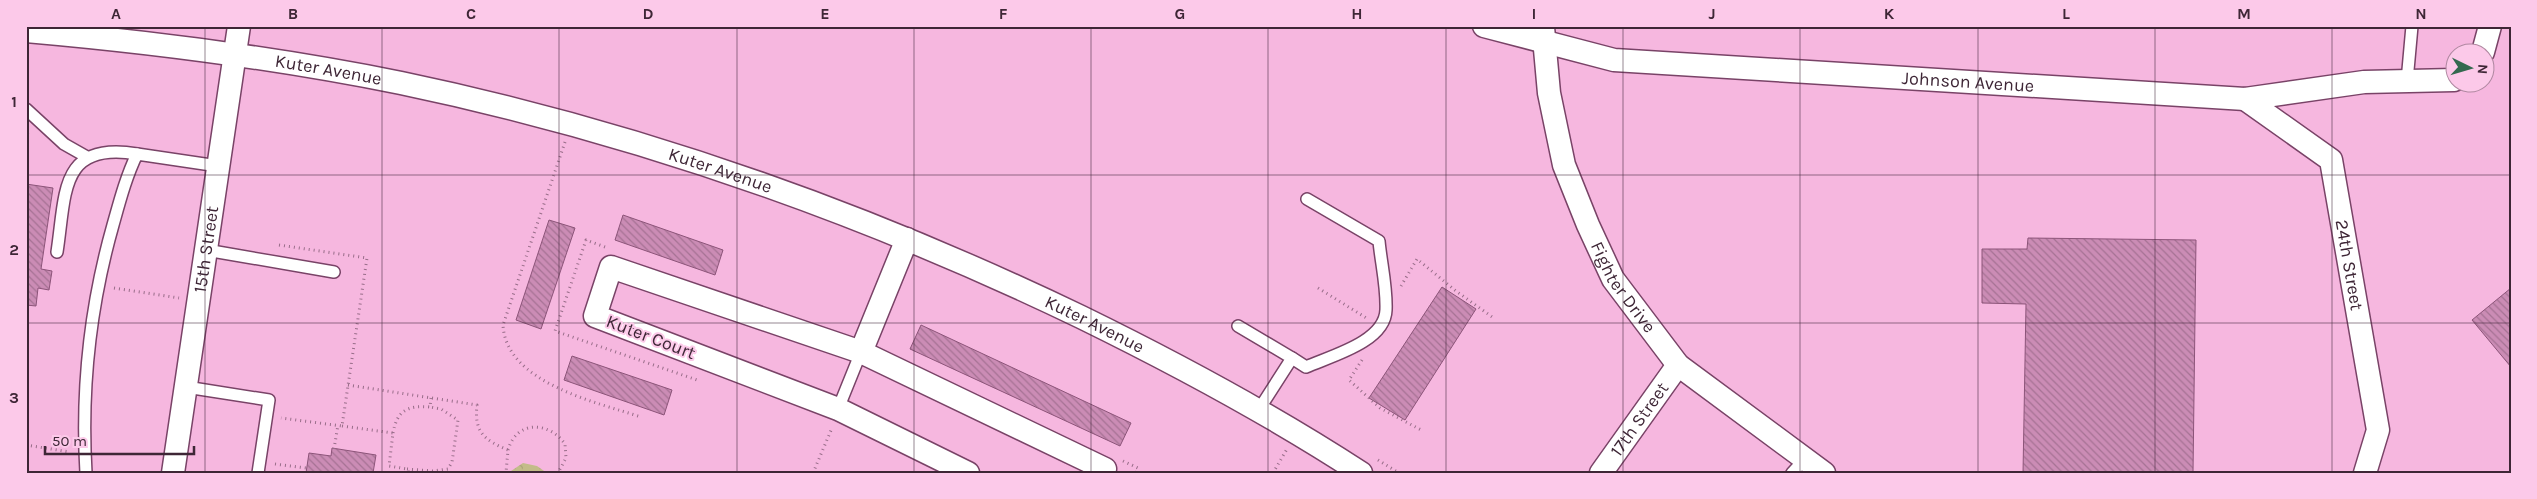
<svg xmlns="http://www.w3.org/2000/svg" width="2537" height="499" font-family="Karla,sans-serif">
<style>
.park{fill:url(#park-crowns)}
.building{fill:url(#building-back-hatch);stroke:#8c5479}
.lines{fill:none;stroke-linecap:round;stroke-linejoin:round}
.service-casing{stroke:#794367;stroke-width:14}
.minor-casing{stroke:#794367;stroke-width:25}
.path{stroke:#986d89;stroke-width:3;stroke-dasharray:1 4;stroke-linecap:butt}
.service{stroke:#fff;stroke-width:11}
.minor{stroke:#fff;stroke-width:22}
.grid{fill:none;stroke:#3e2636;stroke-width:1;stroke-opacity:0.55}
.labels{text-anchor:middle;stroke-width:4;stroke-linejoin:round;paint-order:stroke}
.street-label{font-size:18px;fill:#3e2636;stroke:#fcc9e9}
.neatline{fill:none;stroke:#3e2636;stroke-width:2}
.grid-label{font-size:16px;text-anchor:middle;font-weight:bold;fill:#3e2636}
</style>
<defs>
<pattern id="park-crowns" width="20" height="18" patternUnits="userSpaceOnUse" patternTransform="scale(1.25)"><rect width="20" height="18" fill="#c3bc89"/><path d="M2 6a3 3 0 1 1 6 0M12 15a3 3 0 1 1 6 0" fill="none" stroke="#a9a177"/></pattern>
<pattern id="building-back-hatch" width="6" height="6" patternUnits="userSpaceOnUse" patternTransform="scale(1.25)"><rect width="6" height="6" fill="#cb8cb5"/><path d="M-1 5l2 2M0 0l6 6M5-1l2 2" fill="none" stroke="#a67294"/></pattern>
</defs>
<rect width="100%" height="100%" fill="#f6b7df"/>
<path class="park" d="M523 463 537 466 547 473H508Z"/>
<g class="building">
<path d="M26 184 53 188 41 269 52 271 49 290 38 288 36 306 26 305Z"/>
<path d="M623 215 723 250 715 275 615 240Z"/>
<path d="M549 220 575 228 541 329 516 320Z"/>
<path d="M2028 238 2196 240 2193 473H2023L2026 304 1982 303V249H2027Z"/>
<path d="M1442 287 1476 309 1405 420 1369 398Z"/>
<path d="M2511 288V367L2472 320Z"/>
<path d="M921 325 1131 423 1120 446 910 349Z"/>
<path d="M572 356 672 390 664 415 564 380Z"/>
<path d="M332 448 376 455 373 473H306L309 453 331 456Z"/>
</g>
<g class="lines">
<g class="service-casing">
<g id="service">
<path d="M2407 81 2412 26"/>
<path d="M26 109 64 144 87 157"/>
<path d="M206 250 334 272"/>
<path d="M57 252C66 194 59 141 137 154"/>
<path d="M1238 326 1292 358 1258 411"/>
<path d="M1292 358 1306 367C1331 356 1385 342 1386 310 1387 287 1381 263 1379 241L1307 199"/>
<path d="M186 387 269 400 258 473"/>
<path d="M838 409 861 352"/>
<path d="M86 473C81 389 90 306 113 225 120 200 126 177 137 154L218 166"/>
<path d="M1792 473 1805 459"/>
</g>
</g>
<g class="minor-casing">
<g id="minor">
<path id="s1" d="M1484 26 1614 60 2245 99 2364 82 2454 80"/>
<path id="s2" d="M1543 27 1549 93 1564 165 1588 225 1613 279 1678 365 1824 473"/>
<path id="s3" d="M26 31C152 42 277 58 401 83 636 132 865 213 1081 317 1177 364 1272 415 1361 473"/>
<path d="M2483 52 2490 26"/>
<path id="s4" d="M2245 99 2331 160 2378 430 2365 473"/>
<path d="M861 352 907 239"/>
<path id="s5" d="M173 473 239 26"/>
<path d="M968 473 838 409 595 316 611 267 861 352 1105 469 1103 473"/>
<path id="s6" d="M1601 473 1678 365"/>
</g>
</g>
<g class="path">
<path d="M565 142 503 325C506 383 596 402 641 417"/>
<path d="M26 144 28 131"/>
<path d="M279 245 367 258 342 426 281 418"/>
<path d="M605 247 586 240 555 331 700 381"/>
<path d="M1401 286 1417 259 1456 291 1495 319"/>
<path d="M114 288 179 298"/>
<path d="M1318 288 1368 319"/>
<path d="M1362 360 1349 380 1380 408 1423 431"/>
<path d="M348 385 477 405C474 432 484 440 508 450L506 473"/>
<path d="M342 426 393 433 389 466 407 469 409 473"/>
<path d="M393 433C397 411 407 405 430 407L431 398"/>
<path d="M26 445 70 452"/>
<path d="M334 449 338 425"/>
<path d="M508 450C517 419 550 422 565 444L566 458 558 473"/>
<path d="M1378 460 1399 473"/>
<path d="M1123 461 1138 468 1136 473"/>
<path d="M275 464 306 468"/>
<path d="M407 469 433 471 448 469 452 462 458 420 441 409 430 407"/>
<path d="M813 473 832 428"/>
<path d="M1273 473 1287 449"/>
</g>
<use href="#service" class="service"/>
<use href="#minor" class="minor"/>
</g>
<path class="grid" d="M205 26V473M382 26V473M559 26V473M737 26V473M914 26V473M1091 26V473M1268 26V473M1446 26V473M1623 26V473M1800 26V473M1978 26V473M2155 26V473M2332 26V473M26 175H2511M26 323H2511"/>
<g class="labels">
<g class="street-label">
<text dy="6" stroke="none"><textPath href="#s3" startOffset="305">Kuter Avenue</textPath></text>
<text dy="6" stroke="none"><textPath href="#s1" startOffset="489">Johnson Avenue</textPath></text>
<text dy="6" stroke="none"><textPath href="#s3" startOffset="710">Kuter Avenue</textPath></text>
<text dy="6" stroke="none"><textPath href="#s5" startOffset="226">15th Street</textPath></text>
<text dy="6" stroke="none"><textPath href="#s4" startOffset="212">24th Street</textPath></text>
<text dy="6" stroke="none"><textPath href="#s2" startOffset="276">Fighter Drive</textPath></text>
<text dy="6" stroke="none"><textPath href="#s3" startOffset="1115">Kuter Avenue</textPath></text>
<text transform="translate(651 337) rotate(21)" y="6">Kuter Court</text>
<text dy="6" stroke="none"><textPath href="#s6" startOffset="66">17th Street</textPath></text>
</g>
</g>
<rect width="2537" height="499" fill="none" stroke="#fcc9e9" stroke-width="55"/>
<g transform="translate(2470 68) rotate(95)"><circle r="24" fill="#fcc9e9" stroke="#b088a1"/>
<path d="M0-4L9 19L0 12L-9 19Z" fill="#34694f"/>
<text y="-8" font-size="14" font-weight="bold" text-anchor="middle" fill="#3e2636">N</text>
</g>
<path d="M45 446v8h149v-8" fill="none" stroke="#3e2636" stroke-width="2.5"/>
<text x="52" y="446" font-size="15" fill="#3e2636" stroke="#fcc9e9" stroke-width="4" paint-order="stroke">50 m</text>
<rect x="28" y="28" width="2482" height="444" class="neatline"/>
<g class="grid-label">
<text x="116" y="19">A</text>
<text x="293" y="19">B</text>
<text x="471" y="19">C</text>
<text x="648" y="19">D</text>
<text x="825" y="19">E</text>
<text x="1003" y="19">F</text>
<text x="1180" y="19">G</text>
<text x="1357" y="19">H</text>
<text x="1534" y="19">I</text>
<text x="1712" y="19">J</text>
<text x="1889" y="19">K</text>
<text x="2066" y="19">L</text>
<text x="2244" y="19">M</text>
<text x="2421" y="19">N</text>
<text x="14" y="107">1</text>
<text x="14" y="255">2</text>
<text x="14" y="403">3</text>
</g>
</svg>
